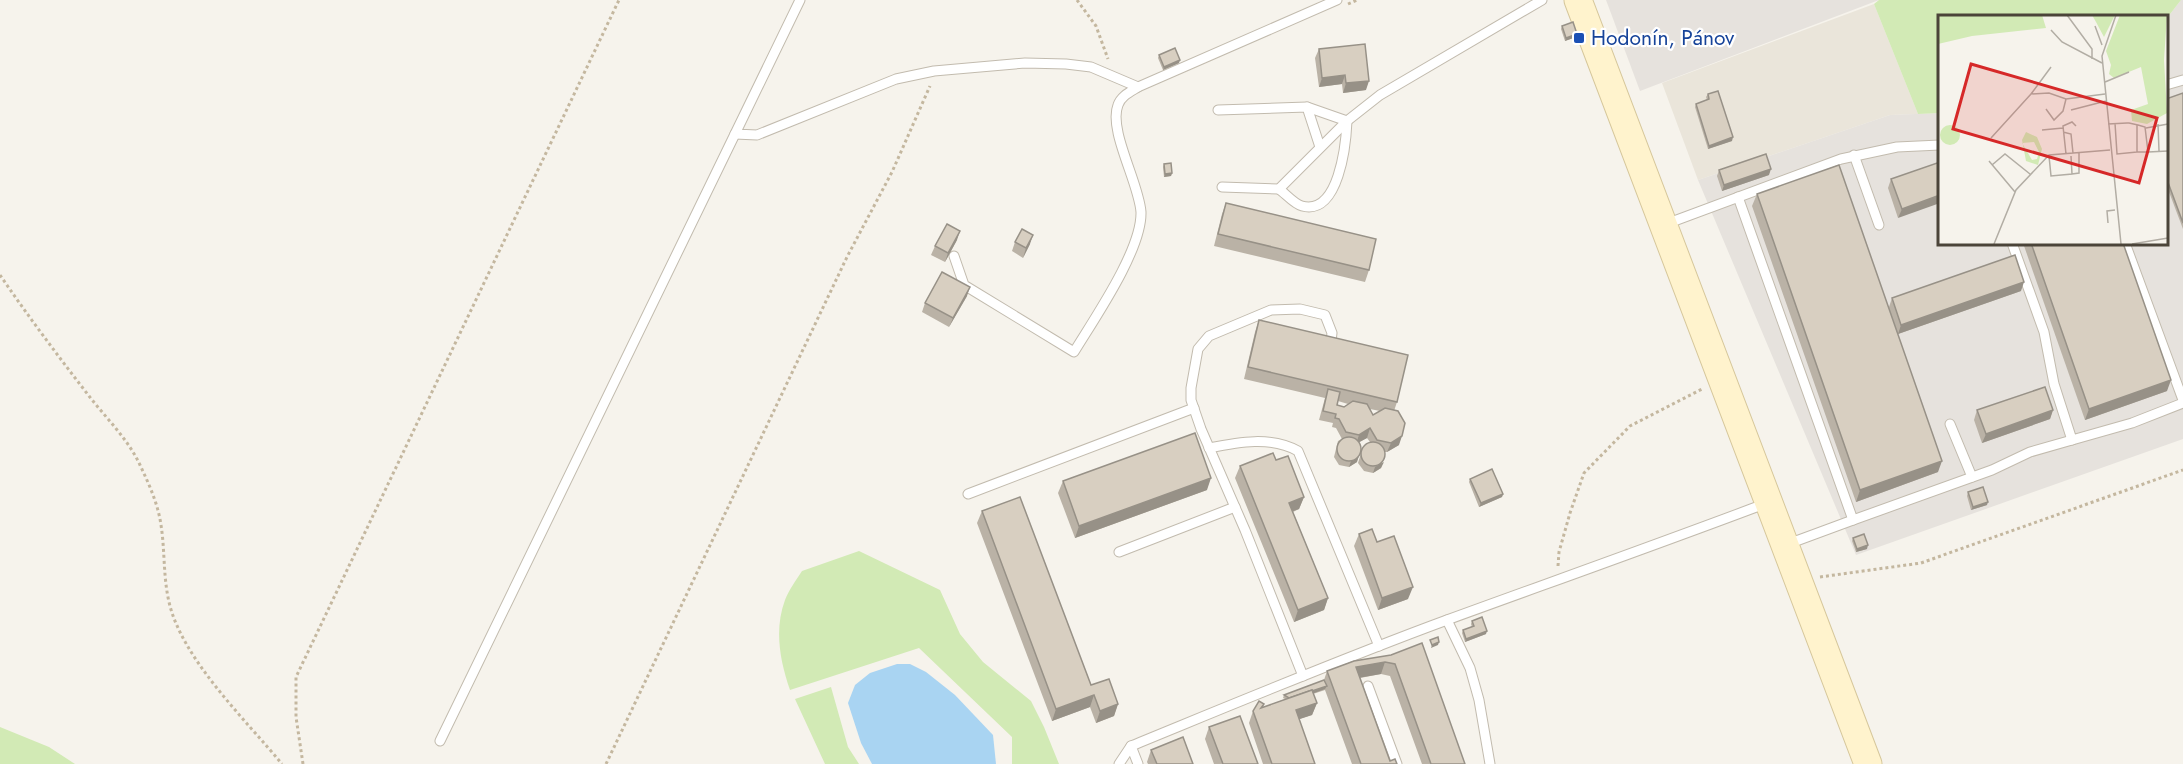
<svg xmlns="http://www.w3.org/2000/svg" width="2183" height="764" font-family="Jost,sans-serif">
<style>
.residential{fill:#eae5da}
.industrial{fill:#e6e2dd}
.green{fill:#d2eab5}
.water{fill:#a9d4f2}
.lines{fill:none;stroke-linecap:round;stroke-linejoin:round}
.lane-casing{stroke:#c2bbae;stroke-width:11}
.secondary-casing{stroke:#d6c79b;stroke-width:29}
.path{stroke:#c4b79f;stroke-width:3;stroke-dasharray:3 3;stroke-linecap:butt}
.lane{stroke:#fff;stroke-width:9}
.secondary{stroke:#fff3cd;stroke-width:27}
.wall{fill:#bab2a6;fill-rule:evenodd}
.shaded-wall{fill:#979187}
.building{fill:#d8cfc1;stroke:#979187;stroke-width:1.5}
.transit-dot{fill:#1a4fb4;stroke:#fff;stroke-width:2}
.labels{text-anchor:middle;stroke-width:4.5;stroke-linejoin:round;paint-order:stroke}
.transit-label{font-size:21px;fill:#164399;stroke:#fff;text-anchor:start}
.inset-road{fill:none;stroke:#b2ada4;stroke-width:1.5}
.view{fill:#d62828;fill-opacity:0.15;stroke:#d62828;stroke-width:3}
.inset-edge{fill:none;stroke:#4b4439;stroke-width:3}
</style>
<rect width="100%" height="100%" fill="#f6f3ec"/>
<path class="residential" d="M1874 4 1918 114 1890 115 1698 180 1662 83Z"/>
<g class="industrial">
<path d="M1606 0H1879L1640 91Z"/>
<path d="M2181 0H2183V439L1856 555 1698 180 1890 115 1940 113V243H2166L2167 18Z"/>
</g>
<g class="green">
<path d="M1879 0H2181L2167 18 2166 16H1940V113L1918 114 1874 4Z"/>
<path d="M859 551 940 590 960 634 983 662 1031 701 1044 727 1059 764H1012V737L919 648 790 690C780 661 774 630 785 600 789 590 796 580 802 571Z"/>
<path d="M831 687 848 747 859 764H825L795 699Z"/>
<path d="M0 727 49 747 75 764H0Z"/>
</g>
<path class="water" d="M897 664H910L926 672 955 695 993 735 996 764H872L861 743 848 703 855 685 870 673Z"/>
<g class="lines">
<g class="lane-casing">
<g id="lane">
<path d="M800 0 735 134 757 135 896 79 934 71 1025 63 1066 64 1091 67 1138 87 1337 0"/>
<path d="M2166 85 2183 80"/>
<path d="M1218 110 1307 107 1320 147"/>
<path d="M1854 155 1879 225"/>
<path d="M1222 187 1279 189 1347 121 1380 95 1542 0"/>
<path d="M1279 189C1286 194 1294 204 1302 206 1339 216 1346 144 1347 121L1307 107"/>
<path d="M1738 197 1853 520 1992 470 2030 452 2072 440"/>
<path d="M1666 224 1841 159 1897 147 1940 145"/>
<path d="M2012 243 2044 332 2054 384 2072 440 2132 423 2183 403"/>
<path d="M2125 243 2183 400"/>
<path d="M954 256 964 285 1074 352C1094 319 1142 250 1141 212 1139 183 1108 130 1118 105 1121 96 1130 92 1138 87"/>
<path d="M1950 424 1972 477"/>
<path d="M1209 448C1239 442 1271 436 1298 451L1379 646"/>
<path d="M968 494 1194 408"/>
<path d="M1788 544 1853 520"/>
<path d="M1119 552 1235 507"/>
<path d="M1447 620 1470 668 1479 700 1490 764"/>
<path d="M1303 676 1245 530 1201 429 1191 400V388L1198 349 1209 336 1271 310 1300 309 1325 315 1332 333 1330 349"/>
<path d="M1368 686 1397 764"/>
<path d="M440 741 735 134"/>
<path d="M1131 746 1138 764"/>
<path d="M1119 764 1131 746C1236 703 1341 659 1447 620 1554 581 1661 543 1767 503"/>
</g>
</g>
<g class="secondary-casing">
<path id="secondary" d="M1578 0 1868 764"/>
</g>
<g class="path">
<path d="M1077 0 1096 26 1108 59"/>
<path d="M1348 4 1357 0"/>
<path d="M0 275C28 316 58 356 89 396 106 418 128 439 140 465 149 484 158 504 161 525 165 550 163 576 169 602 182 659 245 719 282 764"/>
<path d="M1558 566 1559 552 1570 513 1584 473 1630 426 1704 388"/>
<path d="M1820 577 1921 563 2183 470"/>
<path d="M303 764 296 717V677L619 0"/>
<path d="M606 764 847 257 892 172 930 86"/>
</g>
<use href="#lane" class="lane"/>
<use href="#secondary" class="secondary"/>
</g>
<g class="wall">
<path d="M1562 26 1577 34 1576 37 1565 41 1561 29Z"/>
<path d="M1319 49 1366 90 1343 93 1342 84 1319 87 1315 58Z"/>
<path d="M1159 55 1179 63 1163 70 1158 58Z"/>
<path d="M2183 93V229L2166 184V99Z"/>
<path d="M1708 94 1732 141 1708 149 1695 107 1696 104 1707 100 1706 97Z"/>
<path d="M1940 162 1898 218 1888 188 1891 179Z"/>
<path d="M1164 164 1172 173 1171 176 1164 177 1163 167Z"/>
<path d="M1719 170 1769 175 1722 191 1717 176Z"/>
<path d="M1757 194 1889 307 1892 298 2021 291 1898 334 1938 472 1856 502 1752 206Z"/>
<path d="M1226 203 1369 270 1365 282 1214 246 1222 214Z"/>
<path d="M957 240 945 262 931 255 935 246Z"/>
<path d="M1015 242 1030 244 1023 258 1012 251Z"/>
<path d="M2023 243H2123L2167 391 2085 420Z"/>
<path d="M967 296 949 327 922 312 925 303Z"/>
<path d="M1259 320 1397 402 1394 411 1399 445 1387 452H1385L1381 468 1373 473 1364 471 1358 463 1363 447 1370 442 1367 438 1359 442 1357 462 1349 467 1339 465 1334 457 1338 441 1342 439 1336 428 1332 427 1333 423 1319 420 1325 398 1244 379 1255 332ZM1338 401 1348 404 1344 407 1337 405ZM1370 409 1380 411 1373 415Z"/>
<path d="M1977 410H2053L2050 419 1982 443 1974 420Z"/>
<path d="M1276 460 1304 497 1299 509 1293 512 1328 598 1324 610 1294 622 1235 478 1240 466Z"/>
<path d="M1470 479 1503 494 1502 497 1479 507 1469 482Z"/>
<path d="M1063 481 1207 490 1075 538 1058 493Z"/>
<path d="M1968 492 1987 505 1971 510 1967 496Z"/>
<path d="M982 511 1091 685 1118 704 1114 716 1096 723 1090 707 1052 721 977 523Z"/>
<path d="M1359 534 1377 542 1408 599 1378 610 1354 546Z"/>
<path d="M1853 538 1867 549 1856 552 1852 541Z"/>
<path d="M1472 621 1486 634 1465 642 1462 633 1463 630 1472 627 1471 624Z"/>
<path d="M1391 655 1465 764H1422L1390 676 1381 674 1360 678 1390 761 1397 764H1352L1325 690 1313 694 1317 703 1312 715 1299 719 1315 764H1263L1249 723 1253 711 1264 704 1262 708 1285 699 1283 698 1284 695 1324 680 1327 671Z"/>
<path d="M1209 727 1258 764H1214L1205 739Z"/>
<path d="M1151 750 1193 764H1148L1147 762Z"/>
</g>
<g class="shaded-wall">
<path d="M1577 34 1576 37 1565 41 1566 38Z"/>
<path d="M1180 60 1179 63 1163 70 1164 67Z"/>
<path d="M1345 75 1342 84 1319 87 1322 78Z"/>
<path d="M1369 81 1366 90 1343 93 1346 83Z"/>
<path d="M1733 137 1732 141 1708 149 1709 146Z"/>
<path d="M1771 169 1769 175 1722 191 1724 185Z"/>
<path d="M1172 173 1171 176 1164 177 1165 174Z"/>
<path d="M1940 195V203L1898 218 1902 209Z"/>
<path d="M960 231 957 240 945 262 948 253Z"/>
<path d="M1033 235 1030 244 1023 258 1026 248Z"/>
<path d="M2024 282 2021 291 1898 334 1901 325Z"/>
<path d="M970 287 967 296 949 327 953 318Z"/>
<path d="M2171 380 2167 391 2085 420 2089 409Z"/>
<path d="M2053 410 2050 419 1982 443 1986 434Z"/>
<path d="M1370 428 1367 438 1356 444 1359 435Z"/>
<path d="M1402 436 1399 445 1387 452 1391 443Z"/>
<path d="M1359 456 1357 462 1349 467 1351 461Z"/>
<path d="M1942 461 1938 472 1856 502 1860 490Z"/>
<path d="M1384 462 1381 468 1373 473 1375 467Z"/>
<path d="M1211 478 1207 490 1075 538 1079 526Z"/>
<path d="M1503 494 1502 497 1479 507 1481 503Z"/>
<path d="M1304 497 1299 509 1285 514 1289 503Z"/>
<path d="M1988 502 1987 505 1971 510 1973 507Z"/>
<path d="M1868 545 1867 549 1856 552 1857 549Z"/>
<path d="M1413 587 1408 599 1378 610 1382 598Z"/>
<path d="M1328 598 1324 610 1294 622 1298 610Z"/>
<path d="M1487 631 1486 634 1465 642 1466 639Z"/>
<path d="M1439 642 1438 645 1431 648 1432 645Z"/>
<path d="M1385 662 1381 674 1352 679 1356 667Z"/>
<path d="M1327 686 1325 689 1290 702 1291 699Z"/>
<path d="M1094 695 1090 707 1052 721 1056 709Z"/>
<path d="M1317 703 1312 715 1291 722 1296 710Z"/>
<path d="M1118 704 1114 716 1096 723 1100 711Z"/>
</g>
<g class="building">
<path d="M1573 22 1577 34 1566 38 1562 26Z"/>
<path d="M1365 44 1369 81 1346 83 1345 75 1322 78 1319 49Z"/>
<path d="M1175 48 1180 60 1164 67 1159 55Z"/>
<path d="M1718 91 1733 137 1709 146 1696 104 1709 99 1708 94Z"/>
<path d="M2183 93V223L2166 177V99Z"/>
<path d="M1766 154 1771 169 1724 185 1719 170Z"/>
<path d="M1940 162V195L1902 209 1891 179Z"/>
<path d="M1171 163 1172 173 1165 174 1164 164Z"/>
<path d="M1839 165 1942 461 1860 490 1757 194Z"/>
<path d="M1226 203 1376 239 1369 270 1218 234Z"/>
<path d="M947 224 960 231 948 253 935 246Z"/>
<path d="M1022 229 1033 235 1026 248 1015 242Z"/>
<path d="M2031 243H2123L2171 380 2089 409Z"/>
<path d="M2015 255 2024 282 1901 325 1892 298Z"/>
<path d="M942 272 970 287 953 318 925 303Z"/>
<path d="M1259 320 1408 355 1397 402 1248 367Z"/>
<path d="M2045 387 2053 410 1986 434 1977 410Z"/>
<path d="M1328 389 1340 392 1337 405 1344 407 1353 401 1367 404 1373 415 1385 408 1398 411 1405 423 1402 436 1391 443 1377 440 1370 428 1359 435 1346 432 1339 419 1335 418 1336 414 1323 411Z"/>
<path d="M1195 433 1211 478 1079 526 1063 481Z"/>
<circle cx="1349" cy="449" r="12"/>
<circle cx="1373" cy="454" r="12"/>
<path d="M1273 453 1276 460 1288 456 1304 497 1289 503 1328 598 1298 610 1240 466Z"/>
<path d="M1492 469 1503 494 1481 503 1470 479Z"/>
<path d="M1983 487 1988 502 1973 507 1968 492Z"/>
<path d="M1020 497 1091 685 1109 679 1118 704 1100 711 1094 695 1056 709 982 511Z"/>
<path d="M1372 529 1377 542 1394 536 1413 587 1382 598 1359 534Z"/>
<path d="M1864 534 1868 545 1857 549 1853 538Z"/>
<path d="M1482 617 1487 631 1466 639 1463 630 1474 626 1472 621Z"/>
<path d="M1438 637 1439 642 1432 645 1430 640Z"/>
<path d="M1422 643 1465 764H1431L1395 664 1385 662 1356 667 1390 761 1395 759 1397 764H1361L1327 671 1354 661 1391 655Z"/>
<path d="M1324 680 1327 686 1312 691V690L1289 698 1284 695Z"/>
<path d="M1312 690 1317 703 1296 710 1315 764H1272L1253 711 1259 701 1264 704 1261 708Z"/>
<path d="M1240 716 1258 764H1223L1209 727Z"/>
<path d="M1183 737 1193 764H1157L1151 750Z"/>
</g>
<rect class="transit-dot" x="1573" y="32" width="12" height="12" rx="3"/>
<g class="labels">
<g class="transit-label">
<text x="1591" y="45">Hodonín, Pánov</text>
</g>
</g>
<g transform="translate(1938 15)">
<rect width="230" height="230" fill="#f6f3ec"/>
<path d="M0 0H104L108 13 34 21 0 29ZM154 0H177L166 22 158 7ZM182 0H229L226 45 229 98 209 109 194 106 193 95 210 89 203 52 176 63 171 59 173 50 168 36ZM2 120a10 10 0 1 1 20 0a10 10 0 1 1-20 0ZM88 117 99 122 104 134 100 150 88 146 84 125ZM96 127 101 137 99 144 94 145 84 128Z" fill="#d2eab5" fill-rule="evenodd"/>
<path class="inset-road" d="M129 0 154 34V44M178 0 164 41 183 229M157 11 164 30M113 15 124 27 164 48M113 52 93 79 111 78 128 84 167 79M167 67 191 57M108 94 116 105 125 96 128 84M133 95 168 86M177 108 179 139 199 137M170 109 189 108H191L200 110 207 112 210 137H199V110M220 109 221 136M208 113 230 109M104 115 125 113M125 117 133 119 135 138M53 123 93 79M210 137 230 136M128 139 125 111 134 107 138 111M111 141 113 161 134 159 133 141M51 146 77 177M54 150 67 139 92 159M134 159 141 158V137M170 208 169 196 177 195M56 229 78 175 111 140 172 135M194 229 230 223"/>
<path class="view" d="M33 49 219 103 201 168 15 114Z"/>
<rect width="230" height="230" class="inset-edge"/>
</g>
</svg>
